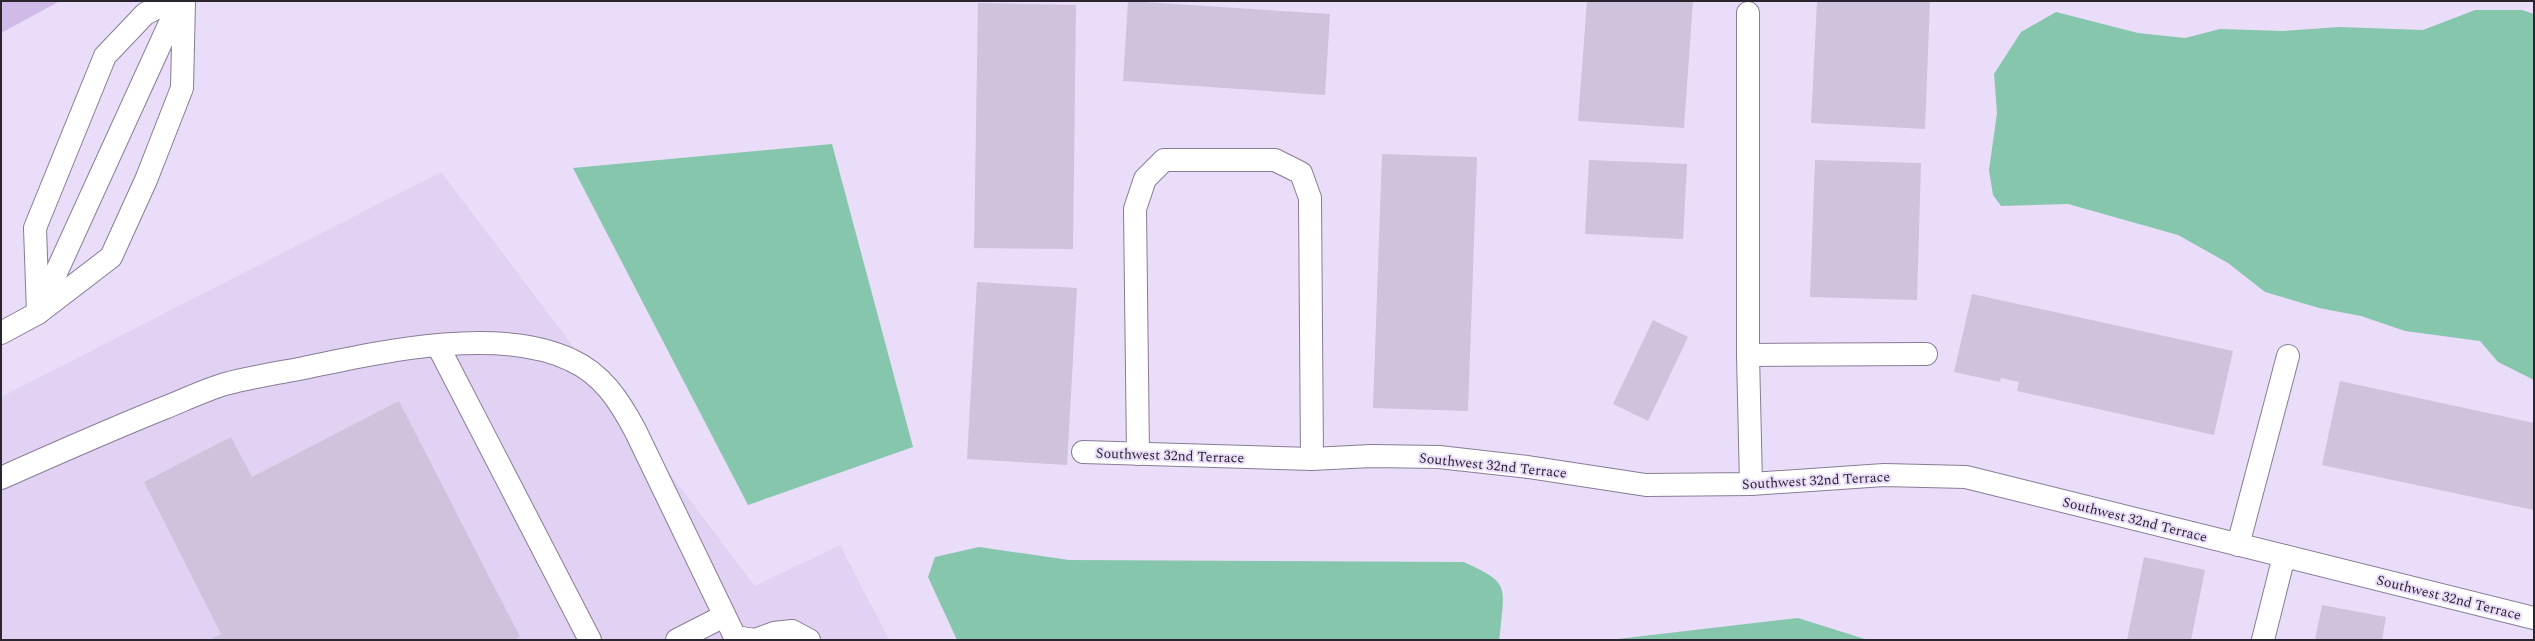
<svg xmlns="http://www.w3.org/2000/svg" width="2535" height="641" font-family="Spectral,serif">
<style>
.built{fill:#e1d1f3}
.green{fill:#d0bbe8}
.water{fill:#86c6ad}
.building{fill:#cfc2dd}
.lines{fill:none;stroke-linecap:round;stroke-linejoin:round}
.minor-casing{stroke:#887c95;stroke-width:24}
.minor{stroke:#fff;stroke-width:22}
.labels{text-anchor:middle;stroke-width:4;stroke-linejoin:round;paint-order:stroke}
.street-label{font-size:14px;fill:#2a252f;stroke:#eaddf9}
</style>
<rect width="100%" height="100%" fill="#eaddf9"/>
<path class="built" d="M441 172 755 586 840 545 889 640H1V397Z"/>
<path class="green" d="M1 1H60L1 33Z"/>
<g class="water">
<path d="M2475 10H2522L2534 14V380L2498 362 2480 341 2405 331 2361 316 2319 308 2265 292 2228 263 2178 235 2068 204 2001 206 1993 195 1989 170 1997 113 1994 74 2021 32 2056 12 2138 33 2185 38 2220 29 2283 31 2339 27 2423 30Z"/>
<path d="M832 144 913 447 748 505 573 168Z"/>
<path d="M979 547 1069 560 1464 562C1511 584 1504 585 1500 634L1499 640H957L928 577 935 557Z"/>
<path d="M1798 618 1868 640H1609Z"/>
</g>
<g class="building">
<path d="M1128 1 1330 14 1325 95 1123 81Z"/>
<path d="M1587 1H1693L1684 128 1578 121Z"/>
<path d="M1817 1H1930L1925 129 1811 123Z"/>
<path d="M978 3 1076 5 1073 249 974 248Z"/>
<path d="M1382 154 1477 157 1468 411 1373 408Z"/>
<path d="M1589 160 1687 164 1683 239 1585 234Z"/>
<path d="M1815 160 1921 163 1917 300 1810 297Z"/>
<path d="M977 282 1077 288 1067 465 967 459Z"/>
<path d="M1972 294 2233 351 2214 435 2017 391 2019 382 2001 378 2000 382 1954 372Z"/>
<path d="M1653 320 1688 337 1648 421 1613 404Z"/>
<path d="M2340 381 2534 423V510L2322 465Z"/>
<path d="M399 401 520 637 514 640H209L221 634 144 482 231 437 252 477Z"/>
<path d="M2144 557 2205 570 2191 640H2127Z"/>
<path d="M2322 605 2386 617 2382 640H2315Z"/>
</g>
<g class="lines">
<g class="minor-casing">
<g id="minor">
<path d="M1748 13V355L1751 484"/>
<path d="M40 308 180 1"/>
<path d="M38 313 35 228 105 56 145 14 169 1"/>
<path d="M1 333 38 313 111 257 146 180 182 88 184 1"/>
<path d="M438 346 590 640"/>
<path d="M1748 355 1926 354"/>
<path d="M1083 452 1312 459 1371 456 1439 457 1528 467 1646 485 1751 484 1884 475 1966 477 2534 618"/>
<path d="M1138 454 1135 209 1145 179 1164 160H1275L1301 173 1310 198 1312 459"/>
<path d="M1 478C55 454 109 430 164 408 184 400 205 390 225 384 251 377 278 373 304 368 380 352 498 325 571 360 602 374 619 400 635 430L735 637 755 640 774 633 792 631 809 640"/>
<path d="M2238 545 2288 356"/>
<path d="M677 640 724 616"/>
<path d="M2263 640 2284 556"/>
</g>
</g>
<use href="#minor" class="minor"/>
</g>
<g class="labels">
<g class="street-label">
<text transform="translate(1170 455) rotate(2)" y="5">Southwest 32nd Terrace</text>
<text transform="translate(1493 465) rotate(6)" y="5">Southwest 32nd Terrace</text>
<text transform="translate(1816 480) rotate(-3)" y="5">Southwest 32nd Terrace</text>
<text transform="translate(2135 519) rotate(14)" y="5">Southwest 32nd Terrace</text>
<text transform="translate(2449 597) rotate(14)" y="5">Southwest 32nd Terrace</text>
</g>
</g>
<rect width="2535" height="641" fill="none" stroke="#2a252f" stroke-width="4"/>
</svg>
